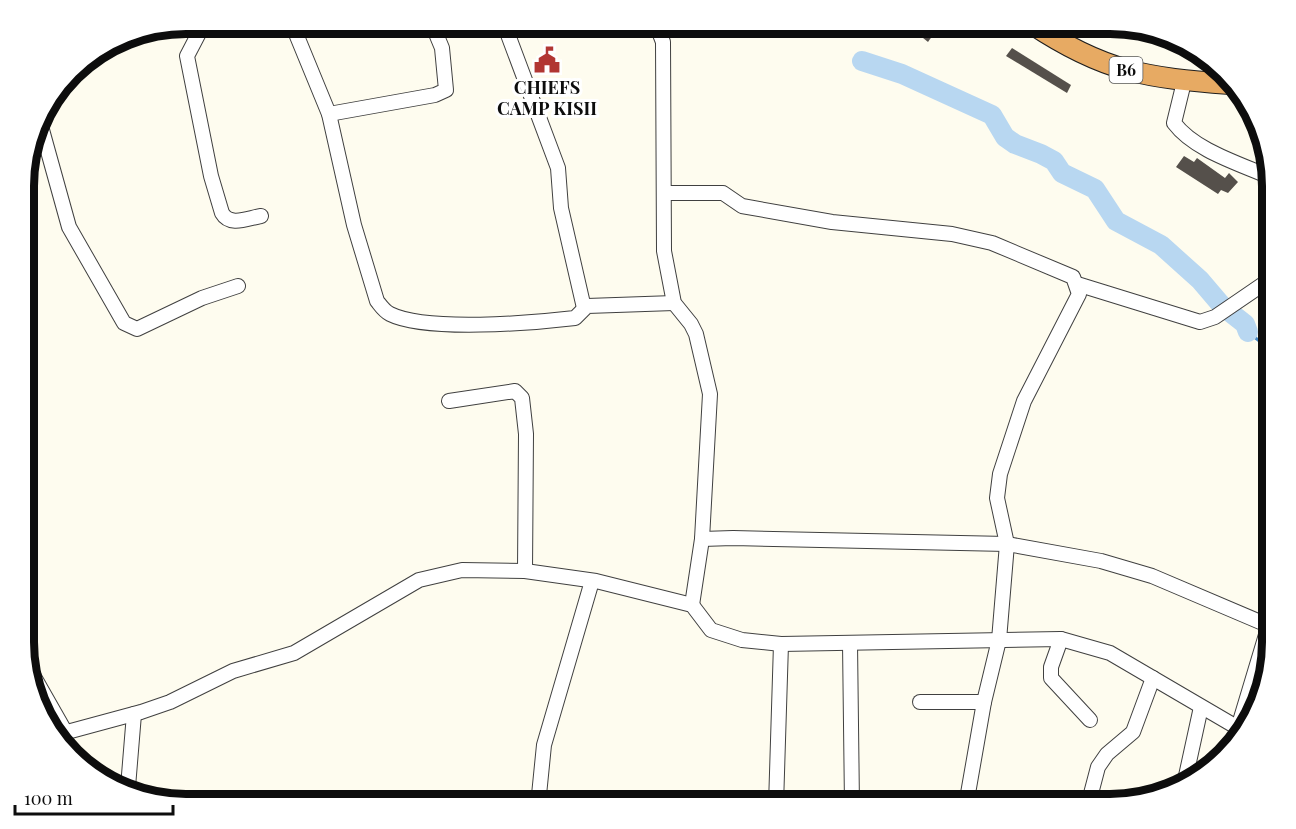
<svg xmlns="http://www.w3.org/2000/svg" width="1296" height="829" font-family="'Playfair Display',serif">
<style>
.lines{fill:none;stroke-linecap:round;stroke-linejoin:round}
.stream{stroke:#4686c1;stroke-width:3}
.river{stroke:#b8d7f1;stroke-width:20}
.building{fill:#55504b}
.minor-casing{stroke:#404040;stroke-width:16}
.highway-casing{stroke:#1e1e1e;stroke-width:22}
.minor{stroke:#fff;stroke-width:14}
.highway{stroke:#e7aa63;stroke-width:20}
.labels{text-anchor:middle;stroke-width:6;stroke-linejoin:round;paint-order:stroke}
.shield{fill:#fff;stroke:#565656;stroke-width:1.5}
.shield-label{font-size:16px;font-weight:bold;fill:#0d0d0d}
.poi-label{font-size:18px;font-weight:bold;fill:#0d0d0d;stroke:#fff}
.rim{fill:none;stroke:#0d0d0d;stroke-width:8}
</style>
<rect width="100%" height="100%" fill="#fefcef"/>
<g class="lines">
<path class="stream" d="M1248 332 1272 351"/>
<g class="river">
<path d="M862 61 902 74 992 115 1005 137 1015 144 1041 154 1054 161 1062 173 1095 189 1116 221 1161 245 1200 280 1223 307"/>
<path d="M1231 313 1245 324 1248 332"/>
</g>
</g>
<g class="building">
<path d="M306 24H336L339 35 309 38Z"/>
<path d="M916 24H925L935 32 928 42 912 29Z"/>
<path d="M1012 48 1071 85 1067 93 1006 56Z"/>
<path d="M1184 156 1194 162 1197 158 1225 178 1229 173 1238 182 1228 193 1221 190 1218 194 1176 167Z"/>
</g>
<g class="lines">
<g class="minor-casing">
<g id="minor">
<path d="M197 24 199 33 187 56 211 176 222 213C230 227 248 218 261 216"/>
<path d="M292 24 329 114 354 225 377 301C381 306 384 311 390 314 426 332 533 323 575 318L587 306 674 303"/>
<path d="M504 24 558 168 561 208 584 308"/>
<path d="M656 24 663 42 664 251 674 303 691 324 696 334 710 394 702 539 692 605"/>
<path d="M1184 82 1174 123C1195 151 1241 164 1272 178"/>
<path d="M329 114 435 95 446 90 442 48 432 24"/>
<path d="M39 119 69 227 124 323 137 329 202 298 238 286"/>
<path d="M664 193H723L742 206 832 222 952 234 992 243 1073 277 1079 294 1024 401 1000 474 997 498 1007 544 999 640 984 702 966 805"/>
<path d="M1077 284 1200 322 1215 317 1272 278"/>
<path d="M449 401 515 391 522 398 526 434 525 571"/>
<path d="M702 539 733 538 1007 544 1101 561 1152 576 1272 627"/>
<path d="M1061 639 1051 667V678L1090 720"/>
<path d="M850 643 852 805"/>
<path d="M25 661 66 733"/>
<path d="M920 702H984"/>
<path d="M1238 728 1271 618"/>
<path d="M56 735 141 712 170 702 233 671 294 653 419 580 462 570 525 571 596 581 692 605 711 630 742 640 781 644 1061 639 1110 653 1245 732"/>
<path d="M1184 785 1201 707"/>
<path d="M128 787 134 714"/>
<path d="M538 805 544 745 592 581"/>
<path d="M776 805 781 644"/>
<path d="M1088 805 1098 767 1107 754 1133 732 1153 678"/>
</g>
</g>
<g class="highway-casing">
<path id="highway" d="M1032 24C1104 72 1147 78 1230 84"/>
</g>
<use href="#minor" class="minor"/>
<use href="#highway" class="highway"/>
</g>
<defs>
<g id="civic-bare" transform="scale(2.07)"><path d="M-.6-6.5H3V-4.5H.6V-3L4-1V1h2V6H-6V1h2V-1L-.6-3ZM-1.2 2.5V6h2.4V2.5Z" fill="#b13632" stroke="#fff" stroke-width="2.5" paint-order="stroke"/></g>
</defs>
<g fill-rule="evenodd">
<use href="#civic-bare" x="547" y="60"/>
</g>
<g class="labels">
<rect class="shield" x="1109.5" y="57" width="33" height="26" rx="4.5"/>
<g class="shield-label">
<text x="1126" y="76">B6</text>
</g>
<g class="poi-label">
<text x="547" y="94">CHIEFS<tspan x="547" dy="21">CAMP KISII</tspan></text>
</g>
</g>
<path d="M0 0H1296V829H0ZM186 34H1110A152 152 0 0 1 1262 186V642A152 152 0 0 1 1110 794H186A152 152 0 0 1 34 642V186A152 152 0 0 1 186 34Z" fill="#fff" fill-rule="evenodd"/>
<path class="rim" d="M186 34H1110A152 152 0 0 1 1262 186V642A152 152 0 0 1 1110 794H186A152 152 0 0 1 34 642V186A152 152 0 0 1 186 34Z"/>
<path d="M15 805v9h158v-9" fill="none" stroke="#0d0d0d" stroke-width="3"/>
<text x="24" y="805" font-size="18" fill="#0d0d0d" stroke="#ffffff" stroke-width="4.5" paint-order="stroke">100 m</text>
</svg>
